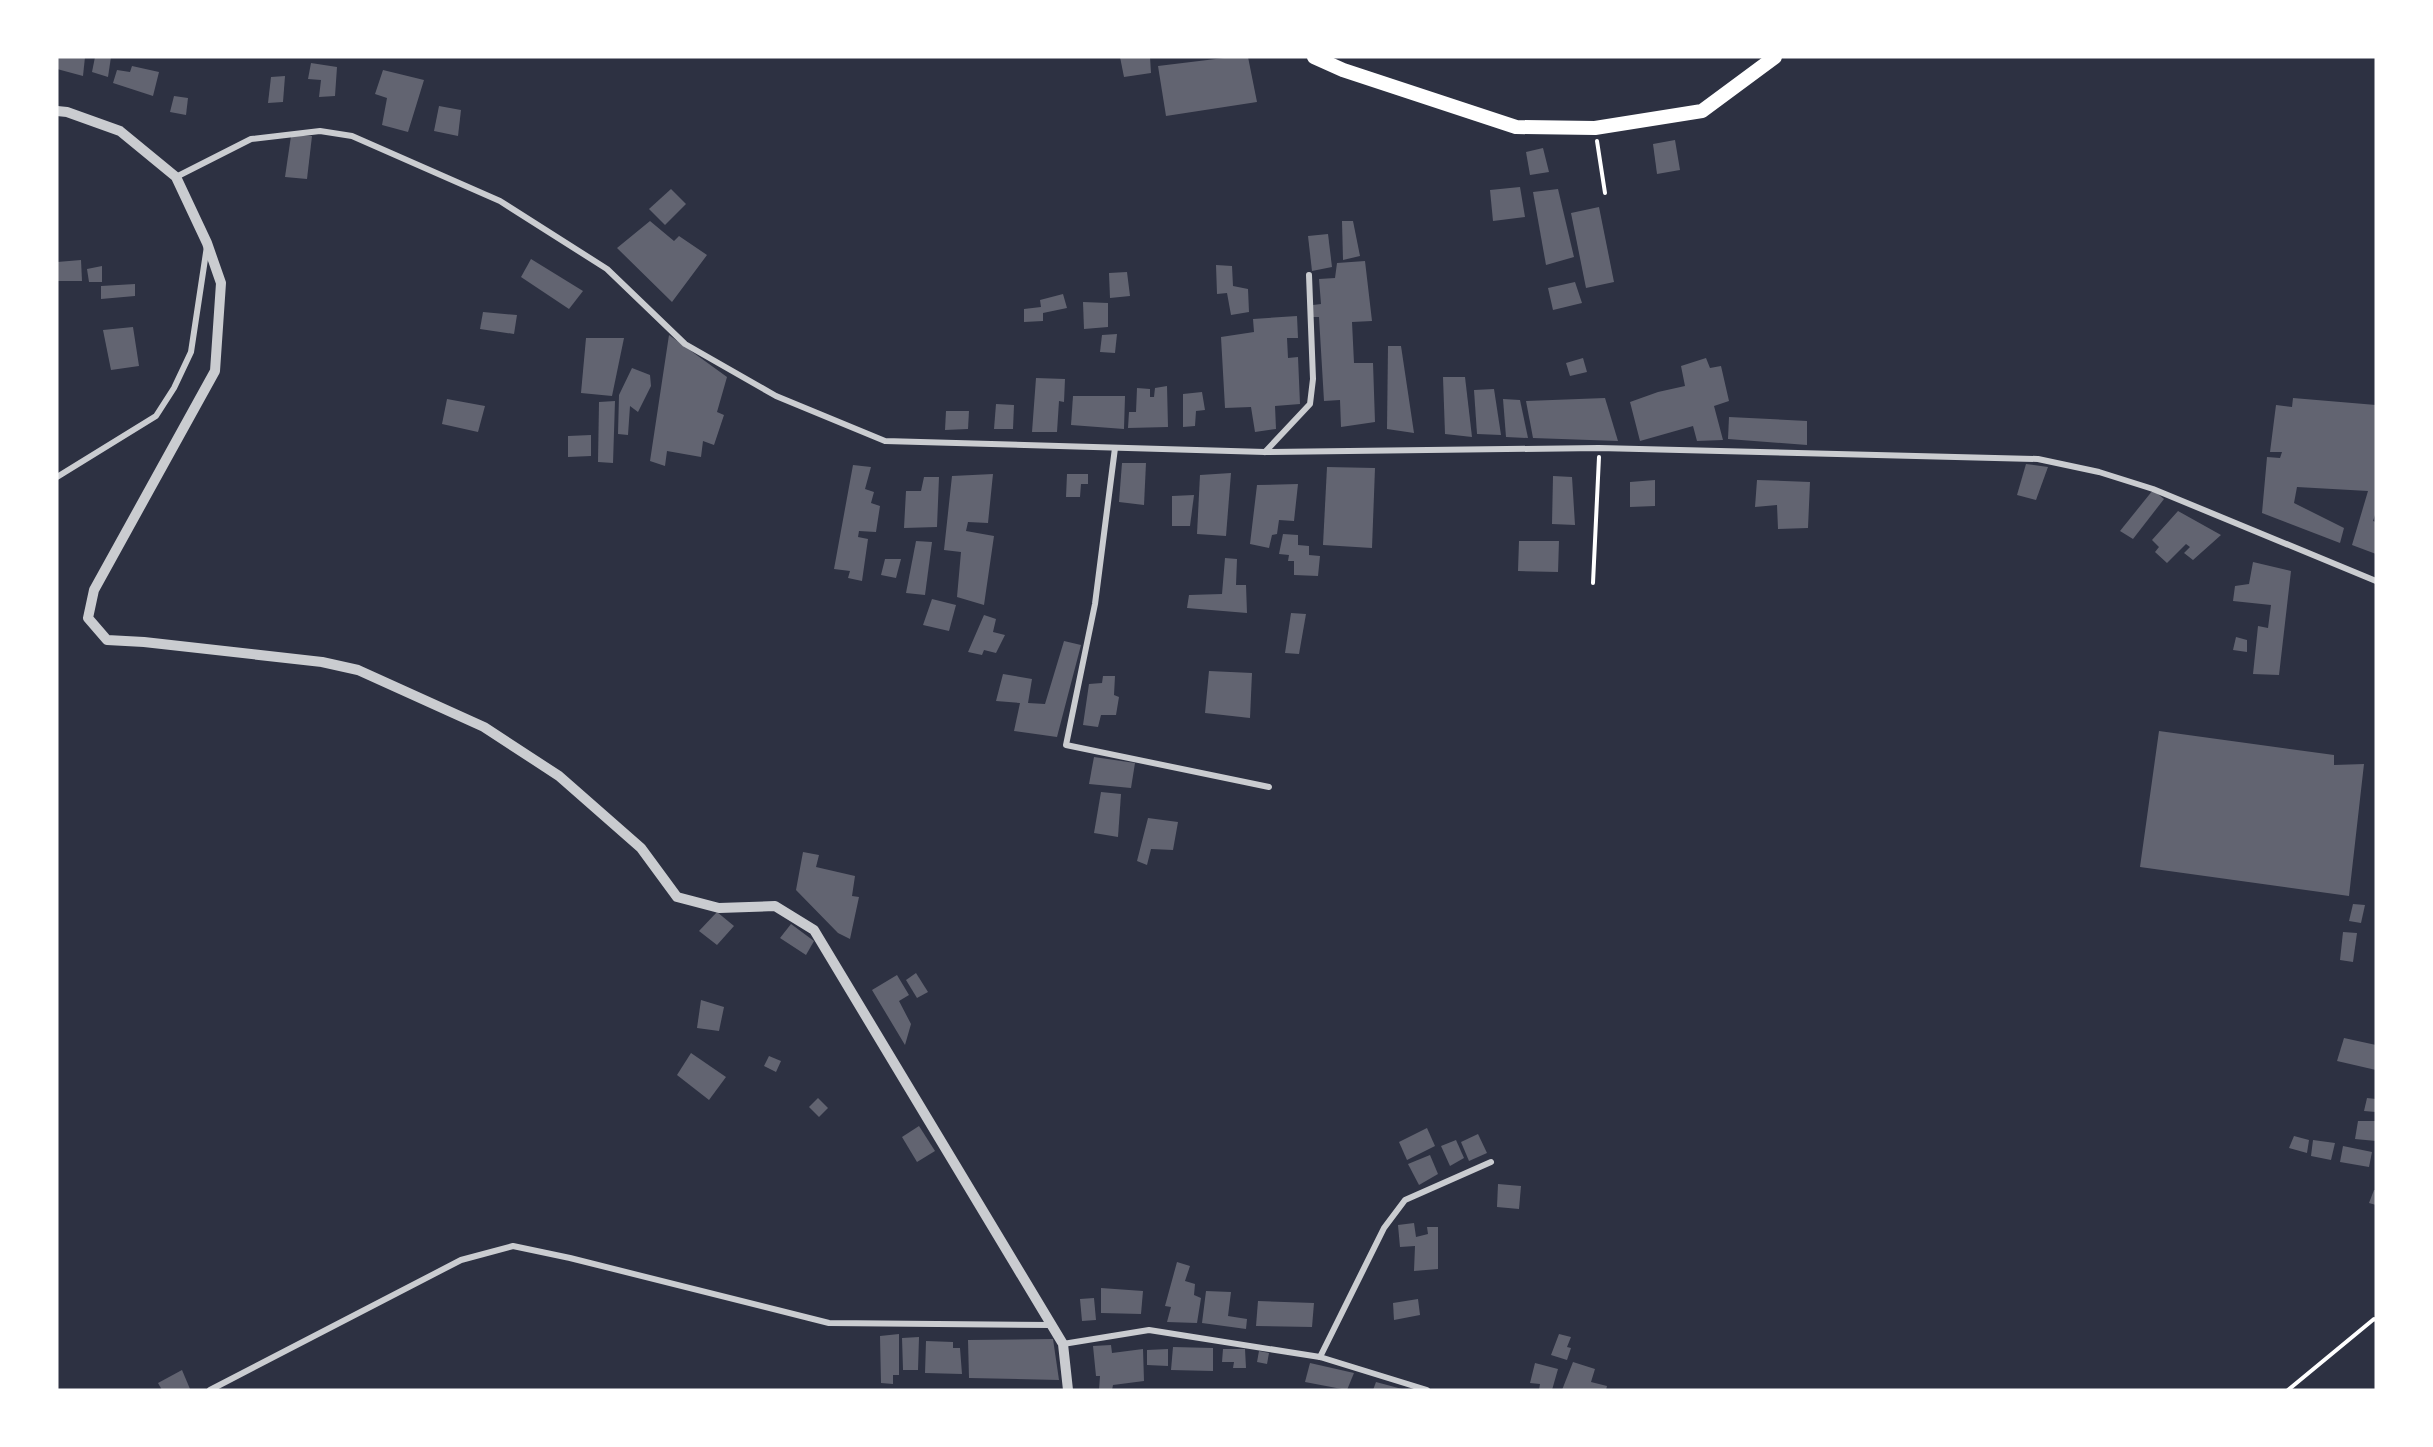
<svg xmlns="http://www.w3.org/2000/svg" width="2433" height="1447" font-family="'DejaVu Sans',sans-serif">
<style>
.building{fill:#626471}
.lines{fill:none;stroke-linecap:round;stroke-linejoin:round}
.path{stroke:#fff;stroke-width:4}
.minor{stroke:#caccd0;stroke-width:6}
.tertiary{stroke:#caccd0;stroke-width:10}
.primary{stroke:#fff;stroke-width:14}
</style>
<rect width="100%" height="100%" fill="#2d3142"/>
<g class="building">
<path d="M57 57H85L83 76 57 69Z"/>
<path d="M95 57H111L108 77 92 72Z"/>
<path d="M1120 57H1150L1151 73 1124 77Z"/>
<path d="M1232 57H1248L1257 102 1166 116 1158 66Z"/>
<path d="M311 63 337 67 335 96 319 97 321 80 308 79Z"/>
<path d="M132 66 159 72 153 96 113 83 117 70 130 72Z"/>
<path d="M383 70 424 80 408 132 382 125 387 98 375 94Z"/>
<path d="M285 76 283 102 268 103 271 77Z"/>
<path d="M174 96 188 98 186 115 170 112Z"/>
<path d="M439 106 461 110 458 136 434 131Z"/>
<path d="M291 136H312L307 179 285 177Z"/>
<path d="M1675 140 1680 170 1657 174 1653 144Z"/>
<path d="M1543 148 1549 172 1530 175 1526 152Z"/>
<path d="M1520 187 1525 217 1493 221 1490 190Z"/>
<path d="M671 189 686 204 665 225 649 209Z"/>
<path d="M1558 189 1574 257 1546 265 1533 192Z"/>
<path d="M1599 207 1614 282 1586 288 1571 213Z"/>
<path d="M650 221 674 241 679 236 707 255 672 302 617 248Z"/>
<path d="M1342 221H1353L1360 256 1343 260Z"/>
<path d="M1328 234 1332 267 1312 271 1308 236Z"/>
<path d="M531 259 583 291 569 309 521 277Z"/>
<path d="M81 260 82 281H57V262Z"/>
<path d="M1365 261 1372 321 1352 322 1354 363H1373L1375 422 1341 427 1340 400 1324 401 1319 317H1312L1313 305 1321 304 1319 279 1335 278 1337 263Z"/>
<path d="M1216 265 1232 266 1233 286 1248 289 1249 312 1231 315 1227 293 1217 294Z"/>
<path d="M102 266V282H89L87 269Z"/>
<path d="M1127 272 1130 296 1110 298 1109 273Z"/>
<path d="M1575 282 1582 303 1553 310 1548 288Z"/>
<path d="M135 284V296L101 299V286Z"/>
<path d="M1063 294 1067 308 1043 313V321L1024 322V309L1041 307 1040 300Z"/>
<path d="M1083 302 1108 303V327L1084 329Z"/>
<path d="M483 312 517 315 514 334 480 329Z"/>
<path d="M1297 316 1298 338H1287L1288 358 1298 357 1300 404 1275 406 1276 429 1255 432 1251 407 1225 408 1221 337 1254 332 1253 319Z"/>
<path d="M133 327 139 366 111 370 103 330Z"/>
<path d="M1117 334 1115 353 1100 352 1102 335Z"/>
<path d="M669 335 727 377 717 412 724 415 714 445 703 441 701 457 667 451 665 466 650 461Z"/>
<path d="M586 338H624L612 396 581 393Z"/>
<path d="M1388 346H1401L1414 433 1387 429Z"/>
<path d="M1583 358 1587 372 1570 376 1566 363Z"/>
<path d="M1706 358 1710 368 1721 366 1729 401 1714 406 1723 440 1697 441 1693 426 1640 441 1630 402 1658 392 1685 386 1681 366Z"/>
<path d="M632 368 650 375 651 386 638 412 630 406 628 435 618 434 619 395Z"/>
<path d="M1443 377H1465L1472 437 1445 434Z"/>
<path d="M1036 378 1065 379 1064 402 1059 401 1057 432H1032Z"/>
<path d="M1167 386 1168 427 1128 428 1129 412H1136L1137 388 1150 389V397H1154L1155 388Z"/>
<path d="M1494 389 1501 435 1477 434 1474 390Z"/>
<path d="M1202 392 1205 410 1196 411 1195 426 1183 427V394Z"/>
<path d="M1073 396H1125L1124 429 1071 425Z"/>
<path d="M1605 398 1618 441 1533 438 1526 401Z"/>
<path d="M2293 398 2376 405V512L2373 521 2376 522V554L2352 545 2368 491 2297 487 2294 503 2344 528 2340 543 2262 513 2267 457 2280 458 2282 452H2270L2276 405 2292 407Z"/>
<path d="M447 399 485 406 478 432 442 424Z"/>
<path d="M1503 399 1520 400 1528 438 1506 437Z"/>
<path d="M615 401 613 463 598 462 599 402Z"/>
<path d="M996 404 1014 405 1013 429H994Z"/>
<path d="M946 411H969L968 429 945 430Z"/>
<path d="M1729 417 1807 421V445L1728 439Z"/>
<path d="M591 435V456L568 457V436Z"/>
<path d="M1122 463H1146L1144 505 1119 502Z"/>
<path d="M2026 464 2048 467 2036 500 2017 495Z"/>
<path d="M853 465 871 467 865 489 874 492 871 503 880 506 876 532 859 531 858 537 868 539 862 581 848 578 850 571 834 569Z"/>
<path d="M1327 467 1375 468 1372 548 1323 545Z"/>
<path d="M1231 473 1226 536 1197 534 1200 475Z"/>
<path d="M993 474 988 523 968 522 966 531 994 536 984 605 957 597 961 552 944 550 952 476Z"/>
<path d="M1067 474H1088V484H1081L1080 497H1066Z"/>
<path d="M1553 476 1572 477 1575 525 1552 524Z"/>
<path d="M924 477H939L937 527 904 528 906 491H921Z"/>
<path d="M1655 480V506L1630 507V482Z"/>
<path d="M1757 480 1810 482 1808 528 1778 529 1777 505 1755 507Z"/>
<path d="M1298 484 1294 521 1279 520 1277 534 1272 535 1269 548 1250 544 1257 485Z"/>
<path d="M2153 490 2164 499 2133 539 2120 531Z"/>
<path d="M1194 495 1190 526H1172V496Z"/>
<path d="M2178 511 2221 535 2193 560 2184 553 2190 547 2186 544 2167 563 2155 552 2159 547 2152 540Z"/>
<path d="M1283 534 1298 535V545L1309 546V555L1320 556 1318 576 1294 575V561H1288L1289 555 1279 554Z"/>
<path d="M916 541 932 542 925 595 906 593Z"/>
<path d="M1519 541H1559L1558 572 1518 571Z"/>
<path d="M1225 558 1237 559 1236 585H1246L1247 613 1187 608 1189 595 1222 594Z"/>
<path d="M885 559H901L896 578 881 575Z"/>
<path d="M2253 562 2291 571 2279 675 2253 674 2258 626 2268 628 2271 605 2233 601 2235 586 2249 584Z"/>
<path d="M932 599 956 605 949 631 923 625Z"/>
<path d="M1291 613 1306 614 1299 654 1285 653Z"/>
<path d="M984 615 996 619 993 632 1005 635 996 653 984 650 982 655 968 652Z"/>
<path d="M2236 637 2247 640V652L2233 650Z"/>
<path d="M1064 641 1081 645 1057 737 1014 731 1020 703 996 701 1003 674 1032 679 1028 703 1045 704Z"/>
<path d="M1209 671 1252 673 1250 718 1205 713Z"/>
<path d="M1103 676H1115L1114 695 1119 697 1116 715H1101L1098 727 1083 725 1089 684 1102 683Z"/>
<path d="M2159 731 2334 755V765L2364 764 2349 896 2140 867Z"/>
<path d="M1094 757 1135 763 1131 788 1089 784Z"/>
<path d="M1101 792 1121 794 1118 837 1094 833Z"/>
<path d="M1148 818 1178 822 1173 850 1151 849 1147 865 1137 861Z"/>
<path d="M803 852 819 855 816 867 855 876 852 896 859 897 850 939 838 933 796 890Z"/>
<path d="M2353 904 2365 905 2361 923 2349 921Z"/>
<path d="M717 912 734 926 717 945 699 931Z"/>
<path d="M791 924 814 941 806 955 780 938Z"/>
<path d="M2343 932 2357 933 2353 962 2340 960Z"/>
<path d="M916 973 928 992 917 998 906 980Z"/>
<path d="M897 975 909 995 899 1001 911 1024 905 1045 872 990Z"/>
<path d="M701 1000 724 1007 719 1031 697 1028Z"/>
<path d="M2344 1038 2376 1045V1070L2337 1061Z"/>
<path d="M691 1053 726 1077 709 1100 677 1075Z"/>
<path d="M769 1056 781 1061 776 1072 764 1066Z"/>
<path d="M818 1098 828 1108 819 1117 809 1107Z"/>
<path d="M2367 1098 2376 1099V1112L2364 1111Z"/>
<path d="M2358 1121H2376V1141L2355 1139Z"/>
<path d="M919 1126 935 1151 917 1162 902 1137Z"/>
<path d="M1427 1128 1435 1146 1407 1160 1399 1142Z"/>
<path d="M1478 1134 1487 1153 1469 1161 1461 1142Z"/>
<path d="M2294 1136 2309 1140 2307 1153 2289 1148Z"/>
<path d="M1456 1140 1464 1158 1450 1166 1441 1146Z"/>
<path d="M2313 1140 2335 1143 2331 1160 2311 1156Z"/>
<path d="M2343 1146 2372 1152 2369 1167 2340 1162Z"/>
<path d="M1430 1155 1438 1174 1419 1185 1408 1164Z"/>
<path d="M1498 1184 1521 1186 1519 1209 1497 1207Z"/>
<path d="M2374 1190H2376V1205L2369 1203Z"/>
<path d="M1414 1223 1416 1237 1428 1234 1427 1227H1438V1269L1414 1271 1415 1246 1400 1247 1398 1225Z"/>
<path d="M1177 1262 1190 1266 1185 1281 1195 1284 1194 1295 1201 1298 1197 1323 1167 1322 1171 1307 1165 1306Z"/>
<path d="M1101 1288 1143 1291 1141 1314 1101 1313Z"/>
<path d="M1206 1291 1231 1292 1228 1316 1247 1319 1246 1329 1202 1323Z"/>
<path d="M1094 1298 1096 1320 1082 1321 1080 1299Z"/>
<path d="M1418 1299 1420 1315 1394 1320 1393 1303Z"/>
<path d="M1258 1301 1314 1303 1312 1327 1256 1326Z"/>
<path d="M899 1334V1375H893V1384L881 1383 880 1336Z"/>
<path d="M1559 1334 1571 1337 1567 1347 1571 1348 1567 1360 1551 1355Z"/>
<path d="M919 1337 918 1370H903L902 1338Z"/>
<path d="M1053 1339 1059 1380 969 1378 968 1340Z"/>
<path d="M926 1341 953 1342V1348H960L962 1374 925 1373Z"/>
<path d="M1111 1345 1112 1353 1143 1349 1144 1381 1113 1385 1112 1390H1099L1100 1376H1096L1093 1346Z"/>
<path d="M1173 1347 1213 1348V1371L1171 1370Z"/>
<path d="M1168 1349V1366L1147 1365V1350Z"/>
<path d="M1223 1349H1245L1246 1368H1233L1234 1362H1222Z"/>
<path d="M1259 1351 1269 1353 1267 1364 1257 1362Z"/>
<path d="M1573 1362 1595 1369 1591 1382 1607 1386 1606 1390H1562Z"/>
<path d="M1310 1363 1354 1373 1347 1390 1305 1382Z"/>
<path d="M1535 1363 1558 1369 1552 1390H1539L1540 1384 1530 1383Z"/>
<path d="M182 1370 190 1389 162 1390 158 1383Z"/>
<path d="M1376 1382 1402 1389V1390H1373Z"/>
</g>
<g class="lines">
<g class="path">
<path d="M1597 141 1605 193"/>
<path d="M1593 583 1599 457"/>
<path d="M2288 1390 2374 1319 2376 1320"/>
</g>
<g class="minor">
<path d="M176 177 251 139 320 131 352 136 500 201 607 269 685 344 776 396 885 441 1265 452 1599 448 2038 459 2099 472 2153 489 2376 581"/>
<path d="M1115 448 1095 604 1066 745 1269 787"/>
<path d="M1265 452 1310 404 1313 379 1309 275"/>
<path d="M57 477 156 416 174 388 191 352 207 246"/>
<path d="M1063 1344 1149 1330 1320 1357 1427 1390"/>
<path d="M1320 1357 1384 1228 1405 1200 1491 1162"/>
<path d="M210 1390 461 1260 513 1246 570 1258 829 1323 1051 1325"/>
</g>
<path class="tertiary" d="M57 111 67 112 120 131 176 177 207 243 221 283 215 371 94 590 88 618 107 640 144 642 322 662 358 670 484 727 559 776 641 848 677 897 719 908 775 906 814 930 1063 1344 1068 1390"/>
<path class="primary" d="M1314 57 1343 70 1516 127 1595 128 1702 111 1775 57"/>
</g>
<rect width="2433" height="1447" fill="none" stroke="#ffffff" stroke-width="117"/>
</svg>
